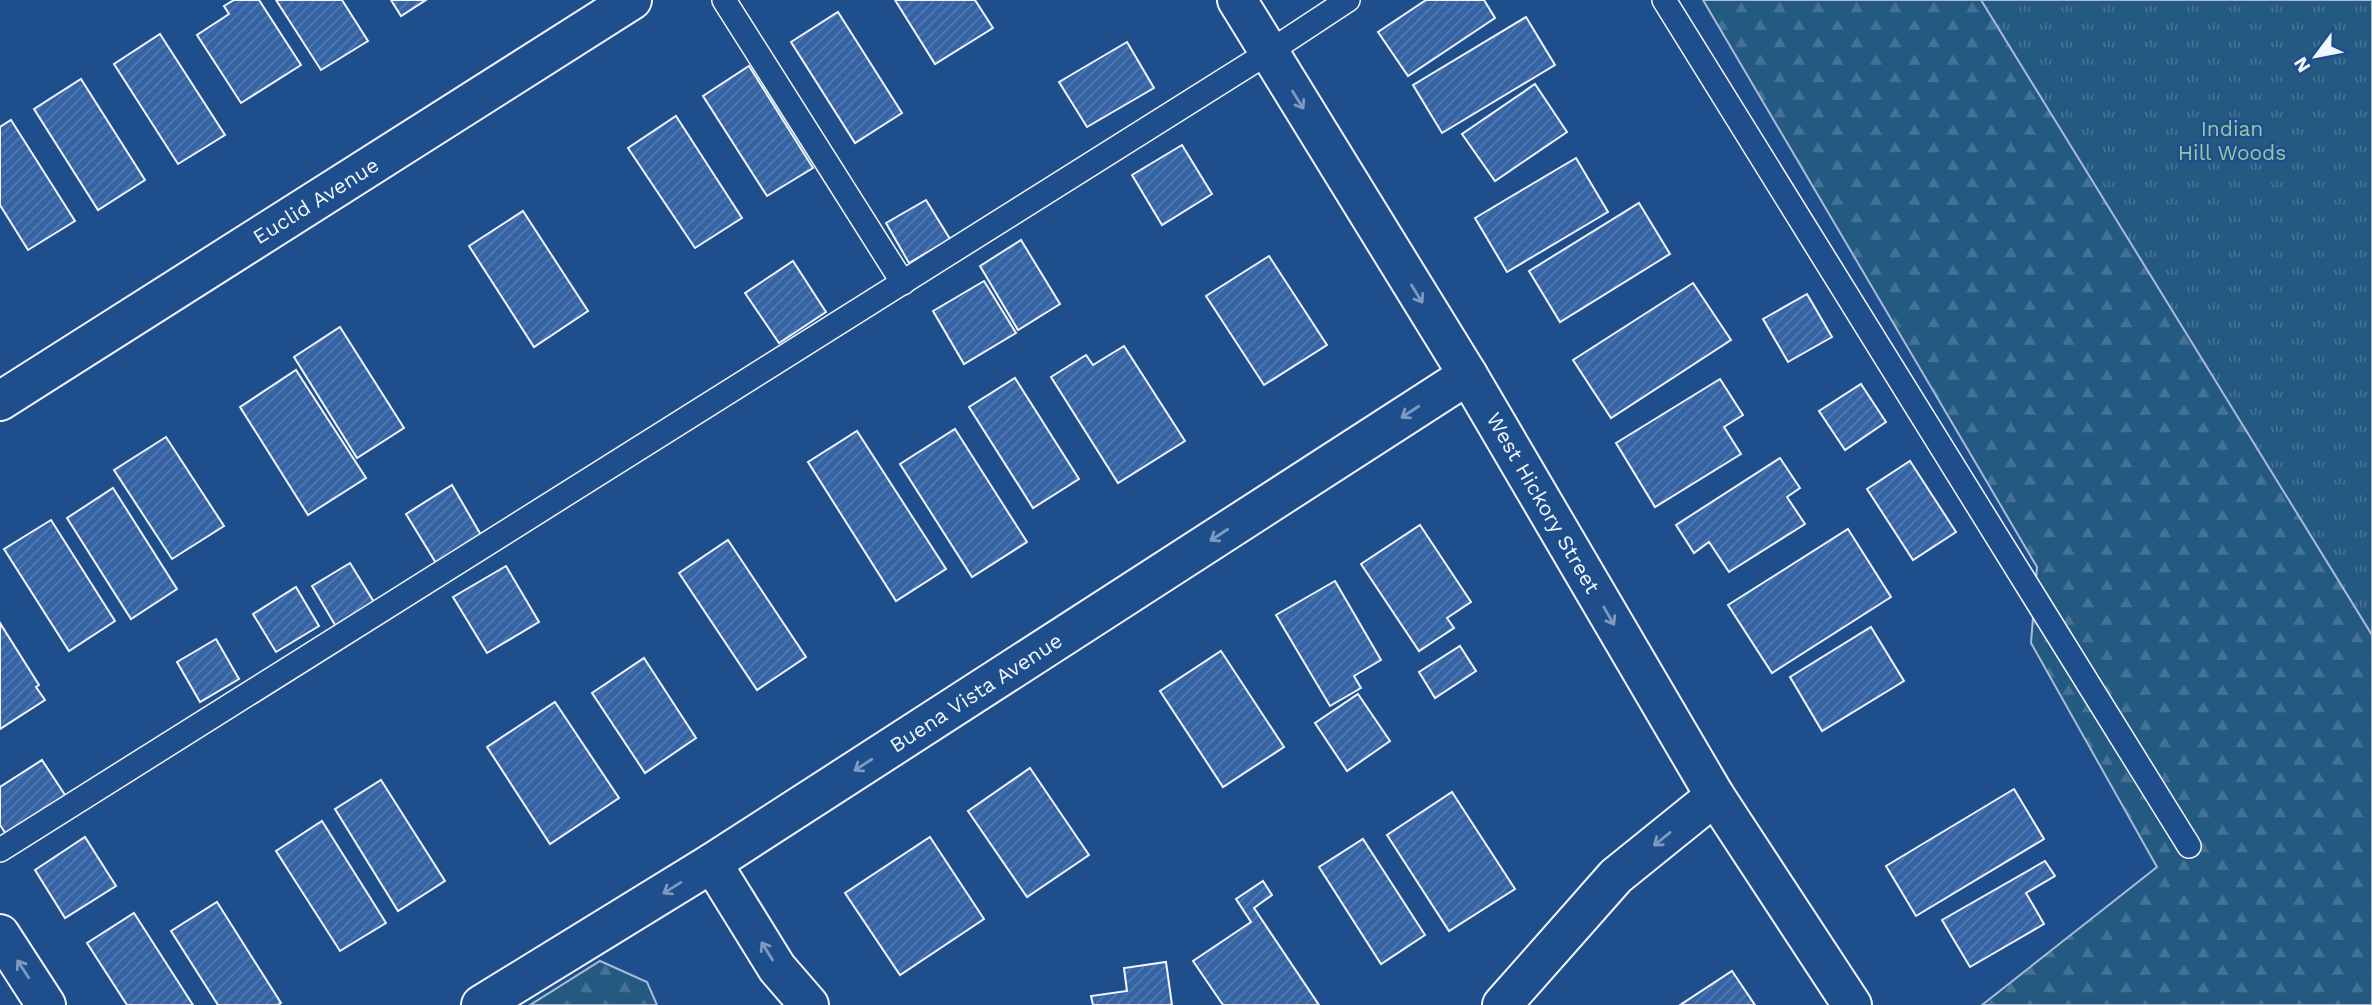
<svg xmlns="http://www.w3.org/2000/svg" width="2372" height="1005" font-family="'Work Sans',sans-serif">
<style>
.forest{fill:url(#forest-firs);stroke:#a8bbd7;stroke-width:2}
.park{fill:url(#park-tufts);stroke:#a8bbd7;stroke-width:2}
.building{fill:url(#building-hatch);stroke:#f2f6ff;stroke-width:2}
.lines{fill:none;stroke-linecap:round;stroke-linejoin:round}
.service-casing{stroke:#f2f6ff;stroke-width:26}
.minor-casing{stroke:#f2f6ff;stroke-width:42}
.service{stroke:#1f4e8c;stroke-width:23}
.minor{stroke:#1f4e8c;stroke-width:38}
.oneway{stroke:#7e9ac0}
.labels{text-anchor:middle;stroke-width:5;stroke-linejoin:round;paint-order:stroke}
.park-label{font-size:21px;fill:#97c8a6;stroke:#1f4e8c}
.street-label{font-size:21px;fill:#f2f6ff;stroke:#1f4e8c}
</style>
<defs>
<pattern id="forest-firs" width="22" height="20" patternUnits="userSpaceOnUse" patternTransform="scale(1.75)"><rect width="22" height="20" fill="#245a82"/><path d="M5 1l3.5 6h-7zM16 11l3.5 6h-7z" fill="#447295"/></pattern>
<pattern id="park-tufts" width="24" height="20" patternUnits="userSpaceOnUse" patternTransform="scale(1.75)"><rect width="24" height="20" fill="#245a82"/><path d="M3 7l-1-3M5 7V3M7 7l1-3M15 17l-1-3M17 17v-4M19 17l1-3" fill="none" stroke="#447295"/></pattern>
<pattern id="building-hatch" width="6" height="6" patternUnits="userSpaceOnUse" patternTransform="scale(1.75)"><rect width="6" height="6" fill="#3563a3"/><path d="M-1 1l2-2M0 6l6-6M5 7l2-2" fill="none" stroke="#537ab1"/></pattern>
</defs>
<rect width="100%" height="100%" fill="#1f4e8c"/>
<g class="forest">
<path d="M1703 0H2372V1005H1982L2157 867 2031 643 2037 567Z"/>
<path d="M600 961 647 982 657 1005H530Z"/>
</g>
<path class="park" d="M1981 0H2372V635Z"/>
<g class="building">
<path d="M234 0H259L301 65 241 103 197 35 229 14 224 6Z"/>
<path d="M276 0H342L368 41 321 70Z"/>
<path d="M391 0H426L401 16Z"/>
<path d="M895 0H975L993 28 935 64Z"/>
<path d="M1426 0H1484L1495 18 1408 76 1378 32Z"/>
<path d="M838 12 902 113 855 143 791 42Z"/>
<path d="M1526 17 1555 65 1442 133 1413 85Z"/>
<path d="M160 34 225 135 178 164 114 64Z"/>
<path d="M1127 42 1154 88 1087 127 1059 82Z"/>
<path d="M749 66 813 168 767 196 703 96Z"/>
<path d="M81 79 145 180 98 210 34 109Z"/>
<path d="M1535 84 1567 132 1495 181 1462 134Z"/>
<path d="M676 116 742 218 695 248 628 148Z"/>
<path d="M11 120 75 221 28 250 0 205V127Z"/>
<path d="M1182 145 1212 194 1162 225 1132 175Z"/>
<path d="M1576 158 1608 212 1507 272 1475 218Z"/>
<path d="M926 200 950 239 909 263 886 223Z"/>
<path d="M1639 203 1670 254 1560 322 1529 271Z"/>
<path d="M523 211 588 311 534 347 469 246Z"/>
<path d="M1021 240 1060 304 1018 330 980 266Z"/>
<path d="M1269 256 1327 345 1264 385 1206 296Z"/>
<path d="M793 261 826 312 779 343 745 293Z"/>
<path d="M984 281 1016 333 964 364 933 311Z"/>
<path d="M1693 283 1731 340 1611 418 1573 360Z"/>
<path d="M1807 294 1832 337 1788 362 1763 319Z"/>
<path d="M340 327 404 428 357 458 294 357Z"/>
<path d="M1124 346 1185 441 1118 483 1051 377 1086 355 1093 365Z"/>
<path d="M296 370 366 478 308 515 240 407Z"/>
<path d="M1015 378 1079 479 1033 508 969 407Z"/>
<path d="M1720 379 1743 415 1724 427 1741 454 1655 507 1616 443Z"/>
<path d="M1861 384 1886 422 1845 450 1819 411Z"/>
<path d="M955 429 1027 542 972 577 900 464Z"/>
<path d="M857 431 946 569 896 601 808 462Z"/>
<path d="M166 437 224 526 172 559 114 470Z"/>
<path d="M1780 458 1800 488 1787 497 1805 524 1729 572 1709 542 1694 553 1676 525Z"/>
<path d="M1910 461 1956 532 1913 560 1867 489Z"/>
<path d="M452 485 481 535 436 563 406 514Z"/>
<path d="M113 488 177 589 131 619 67 518Z"/>
<path d="M51 520 115 621 69 651 4 549Z"/>
<path d="M1420 525 1471 602 1447 618 1454 628 1419 651 1361 564Z"/>
<path d="M1848 529 1891 597 1772 673 1728 605Z"/>
<path d="M728 540 806 657 757 690 679 573Z"/>
<path d="M350 563 377 607 338 630 312 586Z"/>
<path d="M506 566 539 622 487 653 453 597Z"/>
<path d="M1335 581 1381 660 1354 676 1361 688 1330 706 1276 615Z"/>
<path d="M296 587 319 626 276 652 253 614Z"/>
<path d="M0 623 39 685 36 687 45 700 0 729Z"/>
<path d="M1871 627 1904 681 1822 731 1790 677Z"/>
<path d="M216 639 239 679 200 702 177 662Z"/>
<path d="M1460 646 1476 671 1435 698 1419 672Z"/>
<path d="M1221 651 1284 747 1223 787 1160 691Z"/>
<path d="M644 658 696 738 645 773 592 693Z"/>
<path d="M1358 694 1390 741 1347 771 1315 723Z"/>
<path d="M555 702 619 798 550 844 487 747Z"/>
<path d="M42 760 67 798 8 837 0 825V787Z"/>
<path d="M1030 768 1089 855 1027 897 968 811Z"/>
<path d="M381 780 445 881 398 911 335 809Z"/>
<path d="M2014 789 2044 839 1916 916 1886 866Z"/>
<path d="M1452 792 1515 889 1449 931 1387 835Z"/>
<path d="M322 821 386 923 340 951 276 851Z"/>
<path d="M85 837 116 886 65 918 35 870Z"/>
<path d="M930 837 984 919 900 975 845 893Z"/>
<path d="M1363 839 1425 935 1381 964 1319 867Z"/>
<path d="M2045 861 2055 876 2026 893 2044 924 1970 967 1942 920Z"/>
<path d="M1263 881 1272 895 1254 908 1319 1005H1223L1193 961 1251 922 1236 899Z"/>
<path d="M217 902 281 1003 278 1005H218L171 931Z"/>
<path d="M134 913 193 1005H127L87 943Z"/>
<path d="M1166 962 1172 1005H1093L1091 996 1127 991 1124 968Z"/>
<path d="M1732 971 1755 1005H1680Z"/>
</g>
<g class="lines">
<g class="service-casing">
<g id="service">
<path d="M724 0 903 283"/>
<path d="M1664 0 2189 846"/>
<path d="M0 850 1269 52 1348 0"/>
</g>
</g>
<g class="minor-casing">
<g id="minor">
<path d="M1237 0 1468 375 1715 796 1852 1005"/>
<path d="M0 401 632 0"/>
<path d="M712 863 777 968 809 1005"/>
<path d="M0 934 46 1005"/>
<path d="M481 1005 712 863 1468 375"/>
<path d="M1502 1005 1616 876 1715 796"/>
</g>
</g>
<use href="#service" class="service"/>
<use href="#minor" class="minor"/>
</g>
<defs><path id="oneway-shaft" d="M-6 0H5M1.5-3L5.5 0L1.5 3" fill="none" stroke-width="1.6" stroke-linecap="round" stroke-linejoin="round" transform="scale(1.75)"/></defs>
<g class="oneway">
<use href="#oneway-shaft" transform="translate(1298 100) rotate(58)"/>
<use href="#oneway-shaft" transform="translate(1417 294) rotate(58)"/>
<use href="#oneway-shaft" transform="translate(1410 412) rotate(147)"/>
<use href="#oneway-shaft" transform="translate(1219 535) rotate(147)"/>
<use href="#oneway-shaft" transform="translate(1609 616) rotate(60)"/>
<use href="#oneway-shaft" transform="translate(863 765) rotate(147)"/>
<use href="#oneway-shaft" transform="translate(1662 839) rotate(141)"/>
<use href="#oneway-shaft" transform="translate(672 888) rotate(148)"/>
<use href="#oneway-shaft" transform="translate(767 951) rotate(-122)"/>
<use href="#oneway-shaft" transform="translate(23 969) rotate(-123)"/>
</g>
<g class="labels">
<g class="park-label">
<text x="2232" y="136">Indian<tspan x="2232" dy="24">Hill Woods</tspan></text>
</g>
<g class="street-label">
<text transform="translate(316 201) rotate(-32)" y="7">Euclid Avenue</text>
<text transform="translate(1543 503) rotate(60)" y="7">West Hickory Street</text>
<text transform="translate(976 693) rotate(-33)" y="7">Buena Vista Avenue</text>
</g>
</g>
<g transform="translate(2316 56) rotate(238)" stroke="#1f4e8c" stroke-width="5" paint-order="stroke">
<path d="M0-5L12 26L0 18L-12 26Z" fill="#f2f6ff"/>
<text y="-10" font-size="19" font-weight="bold" text-anchor="middle" fill="#f2f6ff">N</text>
</g>
</svg>
